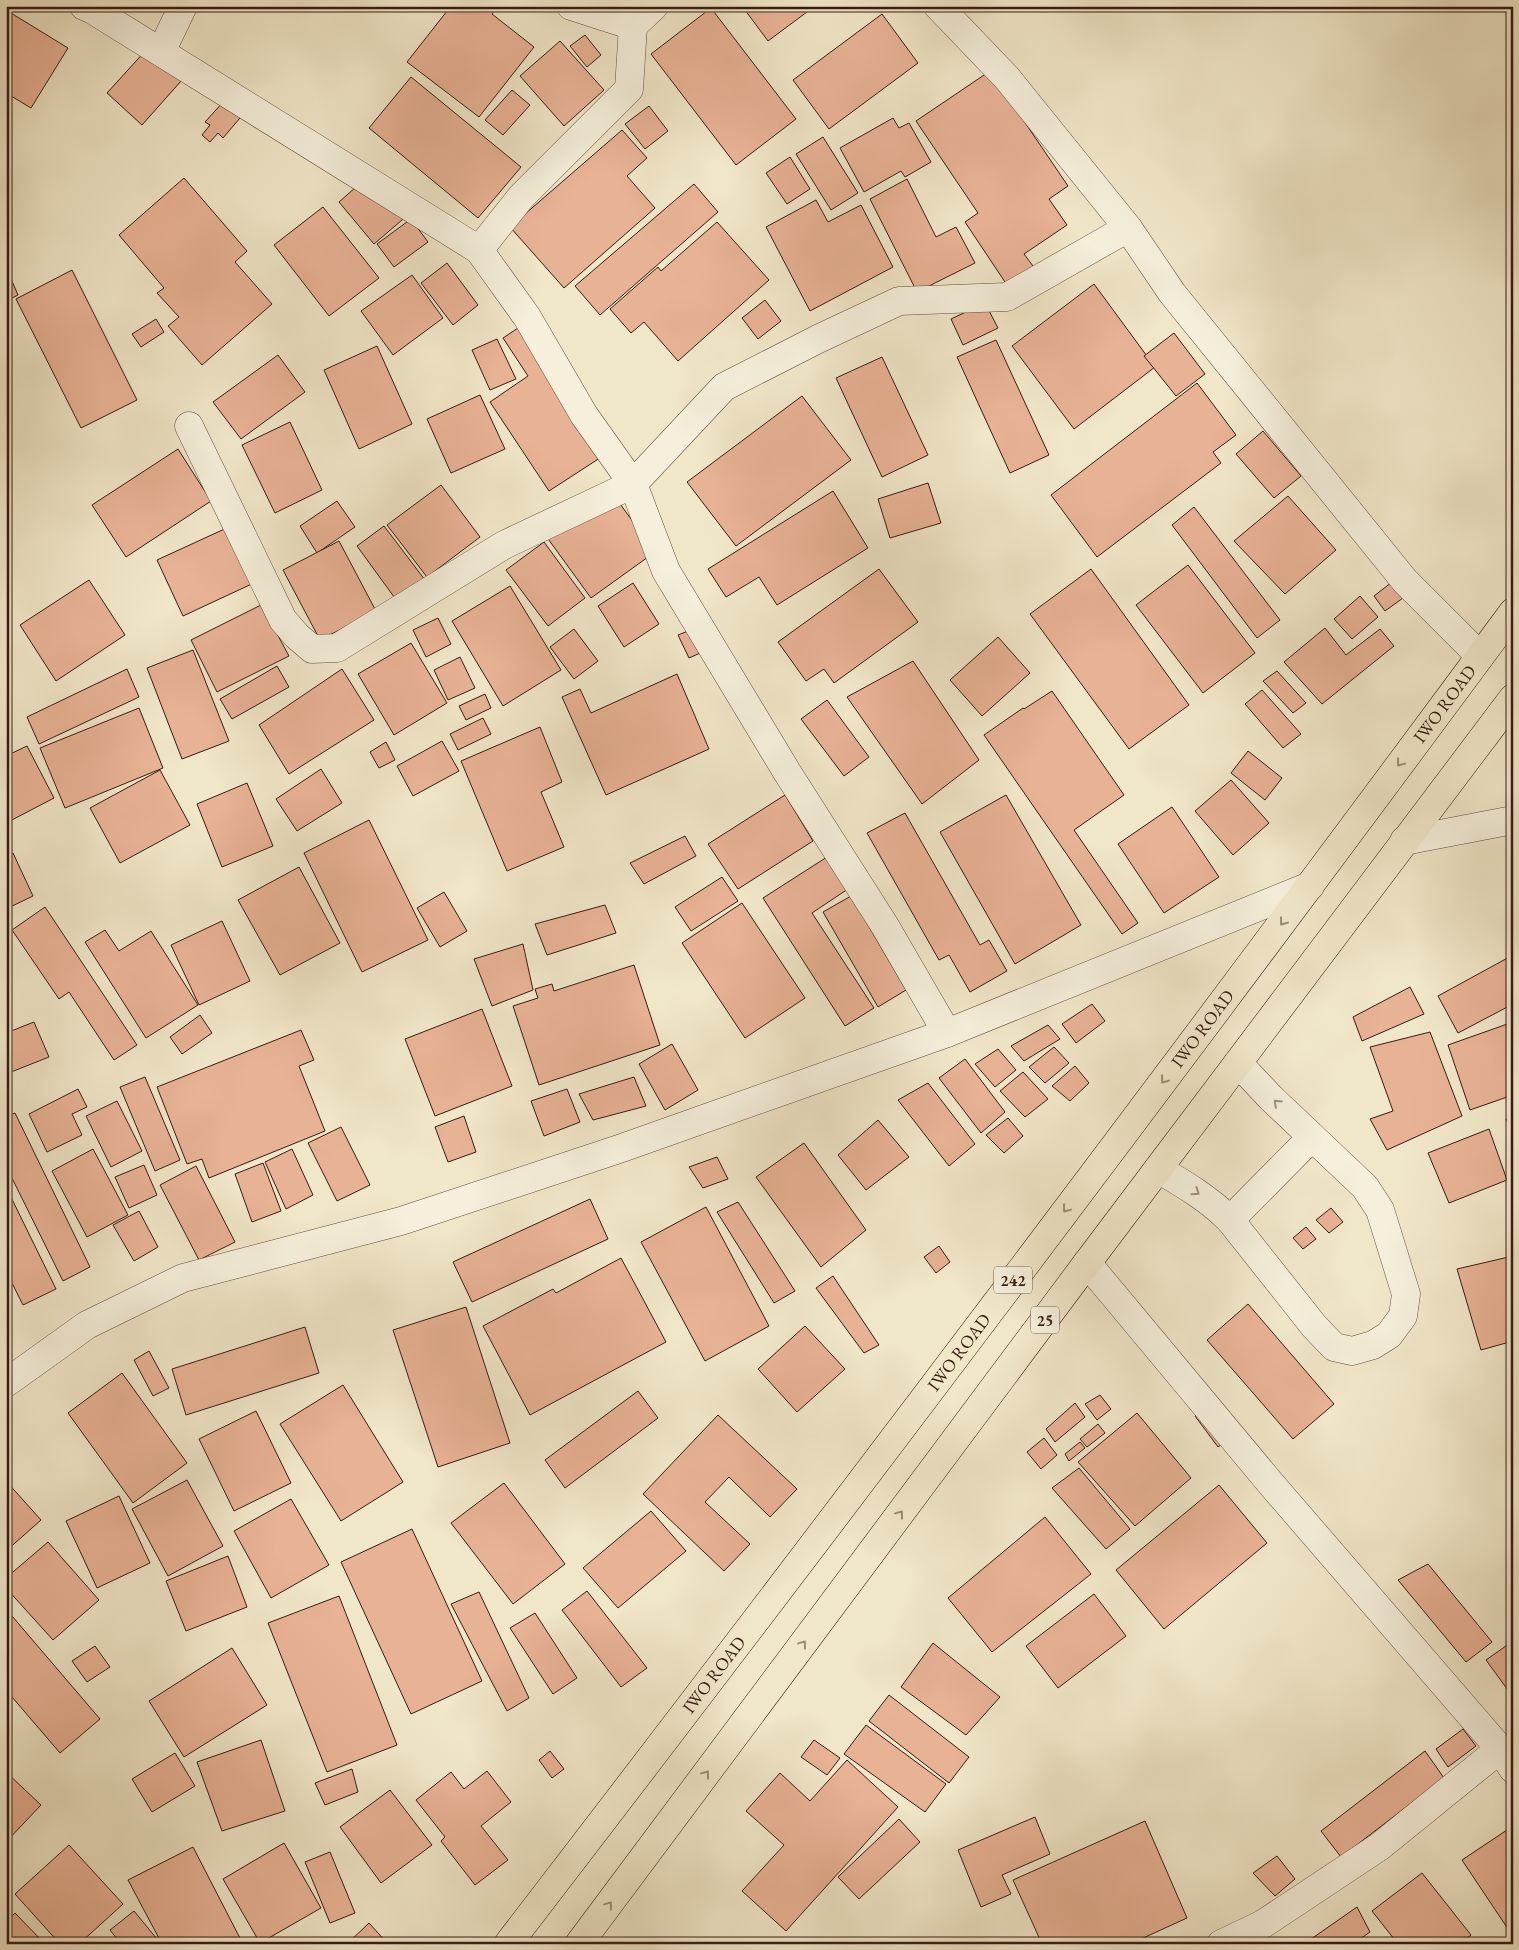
<svg xmlns="http://www.w3.org/2000/svg" width="1519" height="1950" font-family="'EB Garamond',serif">
<style>
.building{fill:#e8b295;stroke:#361c12}
.lines{fill:none;stroke-linecap:round;stroke-linejoin:round}
.minor-casing{stroke:#644e40;stroke-width:29}
.major-casing{stroke:#361c12;stroke-width:29}
.minor{stroke:#f5efdb;stroke-width:28}
.major{stroke:#f0e6c8;stroke-width:28}
.oneway{stroke:#9c8b76}
.oneway2{stroke:#9f9081}
.labels{text-anchor:middle;stroke-width:4.5;stroke-linejoin:round;paint-order:stroke}
.shield{fill:#f5efdb;stroke:#6f5b4e;stroke-width:1}
.shield-label{font-size:16px;font-weight:bold;fill:#361c12}
.street-label{font-size:18px;fill:#361c12;stroke:#f5efdb}
</style>
<rect width="100%" height="100%" fill="#f0e6c8"/>
<filter id="stains"><feTurbulence type="fractalNoise" baseFrequency=".004" numOctaves="4"/><feColorMatrix values="0 0 0 0 .2 0 0 0 0 .09 0 0 0 0 .02 0 0 0 .5 -.17"/></filter>
<radialGradient id="worn" r=".72"><stop offset=".6" stop-color="#630" stop-opacity="0"/><stop offset="1" stop-color="#630" stop-opacity=".3"/></radialGradient>
<g class="building">
<path d="M451 6H498L492 14 534 47 479 117 407 62Z"/>
<path d="M742 6H815L768 41Z"/>
<path d="M711 8 796 119 736 165 651 54Z"/>
<path d="M6 10 68 48 31 108 6 93Z"/>
<path d="M882 14 918 63 829 129 793 80Z"/>
<path d="M585 35 601 55 587 67 570 46Z"/>
<path d="M560 41 604 90 564 126 520 76Z"/>
<path d="M147 49 182 80 142 125 107 93Z"/>
<path d="M990 71 1068 186 1049 199 1067 225 1024 254 1036 270 1009 288 965 222 978 213 916 121Z"/>
<path d="M411 77 521 167 478 218 369 128Z"/>
<path d="M234 90 251 105 223 138 218 133 210 142 202 135 210 125 205 122Z"/>
<path d="M512 90 530 105 503 135 485 120Z"/>
<path d="M649 106 668 131 645 149 625 124Z"/>
<path d="M893 118 899 128 909 123 931 162 905 177 901 171 864 192 840 148Z"/>
<path d="M622 130 647 158 627 176 655 208 564 288 510 227Z"/>
<path d="M823 137 858 193 831 210 796 154Z"/>
<path d="M790 157 810 189 787 204 766 173Z"/>
<path d="M373 172 409 214 374 244 339 202Z"/>
<path d="M184 178 247 251 235 262 272 304 202 365 168 326 179 317 157 293 164 288 119 235Z"/>
<path d="M907 179 936 237 956 227 975 263 917 292 870 199Z"/>
<path d="M694 184 718 212 600 315 575 286Z"/>
<path d="M816 200 828 222 861 205 893 267 810 311 766 227Z"/>
<path d="M323 207 379 278 329 316 274 245Z"/>
<path d="M411 219 428 242 394 267 377 244Z"/>
<path d="M717 222 769 280 678 361 644 322 631 333 610 309 658 267 661 271Z"/>
<path d="M447 263 478 305 453 325 421 283Z"/>
<path d="M72 270 137 400 81 428 16 299Z"/>
<path d="M6 272H8L18 295 6 301Z"/>
<path d="M412 275 443 318 393 355 361 311Z"/>
<path d="M1094 284 1155 367 1074 429 1012 346Z"/>
<path d="M765 300 781 321 758 339 742 318Z"/>
<path d="M985 303 998 328 963 345 951 319Z"/>
<path d="M156 319 164 332 141 347 132 334Z"/>
<path d="M521 326 606 454 549 491 490 402 528 376 503 338Z"/>
<path d="M1174 333 1205 374 1176 396 1144 356Z"/>
<path d="M497 339 516 379 490 390 472 350Z"/>
<path d="M996 340 1049 455 1010 473 957 357Z"/>
<path d="M377 346 412 424 359 449 324 370Z"/>
<path d="M278 355 305 392 241 439 213 402Z"/>
<path d="M882 357 928 455 882 477 836 378Z"/>
<path d="M1197 383 1236 435 1213 452 1221 463 1097 557 1051 495Z"/>
<path d="M480 395 505 449 451 473 427 419Z"/>
<path d="M802 396 851 460 736 546 687 482Z"/>
<path d="M290 422 322 490 275 513 242 445Z"/>
<path d="M1263 431 1301 476 1274 498 1236 454Z"/>
<path d="M178 449 211 501 126 557 92 505Z"/>
<path d="M928 483 941 523 890 538 878 499Z"/>
<path d="M441 485 480 537 427 577 387 525Z"/>
<path d="M610 490 655 552 591 598 546 536Z"/>
<path d="M833 491 868 548 777 605 759 577 726 597 708 569Z"/>
<path d="M1288 496 1336 550 1285 594 1234 541Z"/>
<path d="M337 501 355 527 317 553 300 526Z"/>
<path d="M1194 507 1280 620 1257 638 1172 525Z"/>
<path d="M231 526 256 582 183 616 157 560Z"/>
<path d="M384 526 425 580 397 601 357 546Z"/>
<path d="M339 541 376 611 320 640 283 570Z"/>
<path d="M544 542 585 598 548 626 506 570Z"/>
<path d="M1188 565 1255 653 1203 693 1136 605Z"/>
<path d="M879 569 918 622 834 683 824 669 806 681 778 642Z"/>
<path d="M1091 569 1189 705 1129 749 1030 614Z"/>
<path d="M89 580 125 635 56 681 20 625Z"/>
<path d="M1392 582 1403 598 1385 611 1374 596Z"/>
<path d="M633 583 659 624 624 647 598 606Z"/>
<path d="M510 586 561 670 503 706 452 621Z"/>
<path d="M1360 596 1378 617 1352 639 1334 619Z"/>
<path d="M265 603 276 632 289 656 217 692 191 640Z"/>
<path d="M438 618 451 644 426 657 413 630Z"/>
<path d="M698 627 707 650 689 658 678 635Z"/>
<path d="M1325 628 1346 655 1380 629 1394 646 1322 704 1284 662Z"/>
<path d="M574 629 598 661 574 679 550 647Z"/>
<path d="M998 637 1030 673 982 716 950 680Z"/>
<path d="M411 643 447 703 394 735 358 674Z"/>
<path d="M193 650 229 741 182 759 147 668Z"/>
<path d="M460 657 475 688 448 700 434 670Z"/>
<path d="M913 661 979 760 922 804 847 697Z"/>
<path d="M277 666 289 687 232 719 220 699Z"/>
<path d="M127 669 139 697 39 744 27 717Z"/>
<path d="M342 669 374 720 289 774 259 725Z"/>
<path d="M1277 671 1306 703 1293 713 1263 681Z"/>
<path d="M677 674 709 749 606 795 562 697 580 689 591 713Z"/>
<path d="M1262 690 1301 734 1283 748 1245 704Z"/>
<path d="M1052 691 1124 795 1074 830 1138 923 1122 934 984 735 1023 708 1024 709Z"/>
<path d="M485 694 491 708 466 720 459 706Z"/>
<path d="M827 700 869 757 844 776 801 719Z"/>
<path d="M139 708 163 768 65 808 40 748Z"/>
<path d="M483 718 491 734 458 750 450 734Z"/>
<path d="M540 727 562 782 541 792 564 847 507 871 461 761Z"/>
<path d="M442 741 459 771 413 796 397 766Z"/>
<path d="M386 742 395 760 379 768 370 752Z"/>
<path d="M27 746 54 798 8 822 6 819V756Z"/>
<path d="M1248 751 1282 778 1265 800 1231 773Z"/>
<path d="M321 769 342 803 297 831 276 799Z"/>
<path d="M160 770 190 825 120 863 90 808Z"/>
<path d="M1231 780 1269 823 1233 855 1195 811Z"/>
<path d="M247 783 273 846 222 867 197 804Z"/>
<path d="M785 795 813 841 738 889 708 844Z"/>
<path d="M1006 795 1081 925 1015 964 940 832Z"/>
<path d="M1172 807 1219 877 1164 913 1118 844Z"/>
<path d="M905 813 980 945 989 940 1007 971 970 992 949 955 939 960 867 833Z"/>
<path d="M369 820 428 940 362 972 304 853Z"/>
<path d="M685 836 696 856 644 884 630 863Z"/>
<path d="M13 853 33 896 6 909V857Z"/>
<path d="M827 857 848 889 812 913 874 1008 845 1026 763 898Z"/>
<path d="M299 867 340 943 280 975 238 900Z"/>
<path d="M722 877 738 901 691 931 675 907Z"/>
<path d="M444 892 467 931 440 947 417 908Z"/>
<path d="M851 896 906 990 878 1007 823 912Z"/>
<path d="M742 903 805 998 745 1038 682 943Z"/>
<path d="M605 905 616 933 547 955 535 924Z"/>
<path d="M45 907 137 1045 114 1060 69 992 59 999 12 930Z"/>
<path d="M222 921 250 981 199 1005 171 945Z"/>
<path d="M105 930 119 951 151 931 198 1005 146 1038 85 942Z"/>
<path d="M523 944 533 990 492 1006 474 959Z"/>
<path d="M1513 955V1004L1458 1033 1438 996Z"/>
<path d="M634 965 660 1045 539 1085 513 1006 538 998 535 989 552 984 554 991Z"/>
<path d="M1410 987 1424 1014 1362 1041 1353 1017Z"/>
<path d="M1092 1004 1105 1021 1076 1043 1062 1024Z"/>
<path d="M482 1009 512 1086 435 1116 405 1039Z"/>
<path d="M200 1015 212 1033 182 1054 170 1037Z"/>
<path d="M34 1022 49 1057 6 1074V1033Z"/>
<path d="M1513 1022V1095L1470 1110 1448 1045Z"/>
<path d="M1048 1025 1060 1039 1024 1061 1011 1046Z"/>
<path d="M301 1030 314 1060 299 1066 325 1131 209 1178 202 1159 187 1164 157 1087Z"/>
<path d="M1430 1032 1462 1116 1387 1150 1370 1119 1393 1111 1370 1047Z"/>
<path d="M672 1044 698 1090 665 1110 639 1064Z"/>
<path d="M1054 1047 1069 1063 1045 1083 1029 1067Z"/>
<path d="M998 1049 1016 1070 995 1087 975 1064Z"/>
<path d="M965 1059 1005 1112 981 1133 939 1078Z"/>
<path d="M1075 1066 1089 1083 1070 1101 1052 1086Z"/>
<path d="M1023 1072 1048 1099 1025 1117 1000 1091Z"/>
<path d="M145 1077 180 1160 155 1171 120 1087Z"/>
<path d="M634 1077 646 1106 593 1120 579 1094Z"/>
<path d="M928 1083 975 1144 949 1166 898 1100Z"/>
<path d="M78 1089 87 1107 72 1114 82 1135 47 1152 29 1114Z"/>
<path d="M567 1089 580 1122 544 1136 531 1101Z"/>
<path d="M117 1101 142 1151 111 1167 86 1116Z"/>
<path d="M15 1113 90 1267 63 1281 6 1166V1117Z"/>
<path d="M464 1116 476 1152 448 1162 435 1127Z"/>
<path d="M1513 1116V1134L1506 1119Z"/>
<path d="M1008 1118 1023 1136 1004 1153 986 1135Z"/>
<path d="M878 1120 909 1157 866 1190 838 1155Z"/>
<path d="M341 1127 370 1185 337 1201 308 1143Z"/>
<path d="M1489 1129 1507 1180 1449 1203 1428 1153Z"/>
<path d="M804 1143 866 1230 821 1267 756 1177Z"/>
<path d="M93 1149 128 1215 87 1237 52 1171Z"/>
<path d="M292 1149 313 1195 286 1209 265 1162Z"/>
<path d="M717 1157 728 1179 703 1188 689 1167Z"/>
<path d="M263 1163 281 1211 252 1222 235 1174Z"/>
<path d="M144 1165 157 1195 129 1208 115 1177Z"/>
<path d="M196 1166 235 1242 199 1260 160 1185Z"/>
<path d="M6 1187 56 1289 23 1305 6 1271Z"/>
<path d="M590 1199 608 1239 472 1302 453 1262Z"/>
<path d="M738 1202 795 1291 774 1303 717 1212Z"/>
<path d="M706 1207 769 1326 705 1361 641 1242Z"/>
<path d="M1331 1208 1343 1222 1329 1233 1316 1220Z"/>
<path d="M139 1211 158 1247 134 1261 113 1225Z"/>
<path d="M1306 1227 1316 1239 1303 1249 1293 1238Z"/>
<path d="M939 1246 950 1262 936 1273 924 1257Z"/>
<path d="M1513 1256V1341L1481 1350 1457 1269Z"/>
<path d="M621 1258 666 1342 530 1415 483 1326 553 1289 556 1293Z"/>
<path d="M833 1276 879 1345 864 1353 816 1288Z"/>
<path d="M1248 1304 1334 1404 1293 1439 1207 1340Z"/>
<path d="M466 1307 510 1443 438 1467 393 1330Z"/>
<path d="M805 1326 845 1369 797 1412 758 1369Z"/>
<path d="M305 1327 319 1373 186 1415 172 1369Z"/>
<path d="M149 1351 169 1388 153 1396 134 1360Z"/>
<path d="M122 1373 187 1463 133 1503 68 1413Z"/>
<path d="M343 1385 403 1482 341 1521 280 1424Z"/>
<path d="M638 1391 658 1418 565 1488 545 1460Z"/>
<path d="M1100 1395 1111 1409 1097 1420 1085 1404Z"/>
<path d="M1075 1403 1085 1417 1055 1442 1046 1429Z"/>
<path d="M1203 1410 1227 1440 1218 1447 1195 1416Z"/>
<path d="M256 1411 291 1483 234 1511 199 1439Z"/>
<path d="M1137 1413 1191 1478 1135 1526 1078 1462Z"/>
<path d="M718 1415 797 1489 770 1517 729 1477 705 1502 750 1544 724 1571 643 1494Z"/>
<path d="M1098 1424 1105 1433 1087 1447 1080 1439Z"/>
<path d="M1044 1438 1057 1455 1041 1469 1027 1452Z"/>
<path d="M1080 1442 1085 1448 1069 1461 1065 1454Z"/>
<path d="M1079 1468 1130 1529 1106 1549 1052 1488Z"/>
<path d="M187 1480 223 1546 168 1576 132 1509Z"/>
<path d="M6 1481 41 1520 6 1551Z"/>
<path d="M504 1483 565 1564 513 1604 451 1523Z"/>
<path d="M1219 1485 1267 1543 1164 1629 1116 1570Z"/>
<path d="M119 1496 150 1563 97 1588 66 1521Z"/>
<path d="M291 1499 329 1565 271 1598 234 1531Z"/>
<path d="M651 1511 686 1551 618 1608 583 1568Z"/>
<path d="M1045 1517 1091 1574 992 1652 948 1598Z"/>
<path d="M412 1529 482 1681 411 1714 341 1562Z"/>
<path d="M48 1542 99 1600 53 1640 6 1588V1578Z"/>
<path d="M228 1556 247 1607 186 1631 166 1581Z"/>
<path d="M1428 1564 1492 1642 1466 1662 1398 1580Z"/>
<path d="M587 1591 647 1668 621 1687 562 1610Z"/>
<path d="M479 1592 529 1698 507 1711 451 1604Z"/>
<path d="M1094 1594 1126 1636 1058 1688 1026 1646Z"/>
<path d="M339 1596 397 1745 327 1772 268 1623Z"/>
<path d="M6 1609 100 1719 60 1753 6 1690Z"/>
<path d="M535 1613 577 1678 553 1694 510 1628Z"/>
<path d="M1513 1641V1697L1486 1660Z"/>
<path d="M933 1643 1000 1697 966 1735 901 1687Z"/>
<path d="M95 1646 110 1667 87 1682 72 1661Z"/>
<path d="M232 1648 267 1705 184 1757 149 1701Z"/>
<path d="M889 1695 969 1757 949 1783 869 1721Z"/>
<path d="M866 1725 946 1784 925 1812 844 1754Z"/>
<path d="M1463 1729 1476 1746 1448 1767 1436 1749Z"/>
<path d="M261 1740 285 1811 222 1831 197 1762Z"/>
<path d="M814 1740 840 1758 827 1775 801 1757Z"/>
<path d="M550 1751 564 1769 552 1778 539 1760Z"/>
<path d="M1425 1751 1444 1778 1341 1857 1321 1831Z"/>
<path d="M175 1753 195 1786 152 1812 132 1779Z"/>
<path d="M847 1760 898 1807 786 1931 742 1891 784 1845 746 1811 780 1773 810 1801Z"/>
<path d="M352 1769 358 1792 325 1805 315 1783Z"/>
<path d="M487 1771 511 1802 481 1826 508 1860 475 1885 441 1841 445 1837 416 1800 451 1772 464 1789Z"/>
<path d="M6 1772 41 1805 6 1842Z"/>
<path d="M390 1790 432 1845 381 1883 340 1827Z"/>
<path d="M1035 1817 1050 1854 1002 1875 1011 1894 981 1907 958 1850Z"/>
<path d="M899 1819 920 1842 859 1899 838 1877Z"/>
<path d="M1145 1821 1187 1918 1130 1944H1042L1013 1880Z"/>
<path d="M1513 1826V1926L1508 1929 1462 1860Z"/>
<path d="M284 1843 321 1908 260 1943 223 1879Z"/>
<path d="M69 1845 123 1904 79 1944H60L15 1894Z"/>
<path d="M193 1847 243 1944H162L128 1880Z"/>
<path d="M330 1852 355 1913 330 1923 305 1862Z"/>
<path d="M1277 1856 1295 1879 1275 1896 1253 1873Z"/>
<path d="M1422 1873 1471 1935 1459 1944H1398L1372 1911Z"/>
<path d="M1357 1907 1370 1932 1353 1944H1304Z"/>
<path d="M134 1911 157 1939 151 1944H121L110 1930Z"/>
<path d="M15 1913 45 1944H6V1922Z"/>
<path d="M369 1923 388 1944H347Z"/>
</g>
<g class="lines">
<g class="minor-casing">
<g id="minor">
<path d="M84 6 93 10 479 250 527 317 584 415 633 484 666 571 787 772 885 926 947 1033"/>
<path d="M571 6 633 26"/>
<path d="M938 6 1007 78 1128 228 1172 293 1405 581 1480 656"/>
<path d="M161 52 183 6"/>
<path d="M479 250 521 197 629 89 633 26 654 6"/>
<path d="M189 426 283 620 297 636 312 649 337 648 504 545 633 484 724 387 818 339 899 301 1007 297 1128 228"/>
<path d="M1404 841 1513 820"/>
<path d="M1158 1169C1184 1184 1209 1199 1230 1220L1314 1326 1334 1347 1352 1351 1373 1345 1389 1335 1403 1316 1406 1294 1380 1210 1365 1187 1271 1098 1238 1063"/>
<path d="M1230 1220 1312 1137"/>
<path d="M1087 1263 1272 1485 1500 1749 1513 1769"/>
<path d="M6 1383 87 1325 183 1278 401 1221 619 1149 947 1033 1310 886"/>
<path d="M1221 1944 1263 1924 1379 1847 1500 1749"/>
</g>
</g>
<g class="major-casing">
<g id="major">
<path id="s1" d="M508 1944C847 1503 1182 1059 1513 612"/>
<path d="M579 1944 1087 1263 1513 698"/>
</g>
</g>
<use href="#minor" class="minor"/>
<use href="#major" class="major"/>
</g>
<defs><path id="oneway-chevron" d="M-2-3.5L2.5 0L-2 3.5" fill="none" stroke-width="1.6" stroke-linecap="round" stroke-linejoin="round" transform="scale(1.25)"/></defs>
<g class="oneway">
<use href="#oneway-chevron" transform="translate(1400 763) rotate(127)"/>
<use href="#oneway-chevron" transform="translate(1283 922) rotate(127)"/>
<use href="#oneway-chevron" transform="translate(1164 1080) rotate(127)"/>
<use href="#oneway-chevron" transform="translate(1066 1209) rotate(127)"/>
<use href="#oneway-chevron" transform="translate(900 1514) rotate(-53)"/>
<use href="#oneway-chevron" transform="translate(803 1644) rotate(-53)"/>
<use href="#oneway-chevron" transform="translate(706 1774) rotate(-53)"/>
<use href="#oneway-chevron" transform="translate(609 1905) rotate(-53)"/>
</g>
<g class="oneway2">
<use href="#oneway-chevron" transform="translate(1277 1103) rotate(-137)"/>
<use href="#oneway-chevron" transform="translate(1196 1192) rotate(35)"/>
</g>
<g class="labels">
<g class="shield">
<rect x="994" y="1266.5" width="38" height="27" rx="4"/>
<rect x="1031" y="1306.5" width="28" height="27" rx="4"/>
</g>
<g class="shield-label">
<text x="1013" y="1286">242</text>
<text x="1045" y="1326">25</text>
</g>
<g class="street-label">
<text dy="6" stroke="none"><textPath href="#s1" startOffset="1554">IWO ROAD</textPath></text>
<text dy="6" stroke="none"><textPath href="#s1" startOffset="1149">IWO ROAD</textPath></text>
<text dy="6" stroke="none"><textPath href="#s1" startOffset="744">IWO ROAD</textPath></text>
<text dy="6" stroke="none"><textPath href="#s1" startOffset="339">IWO ROAD</textPath></text>
</g>
</g>
<rect width="1519" height="1950" fill="none" stroke="#f0e6c8" stroke-width="25"/>
<rect x="8" y="8" width="1504" height="1935" fill="none" stroke="#361c12" stroke-width="2.5"/>
<rect x="12" y="12" width="1494" height="1925" fill="none" stroke="#361c12"/>
<rect width="100%" height="100%" filter="url(#stains)"/>
<rect width="100%" height="100%" fill="url(#worn)"/>
</svg>
